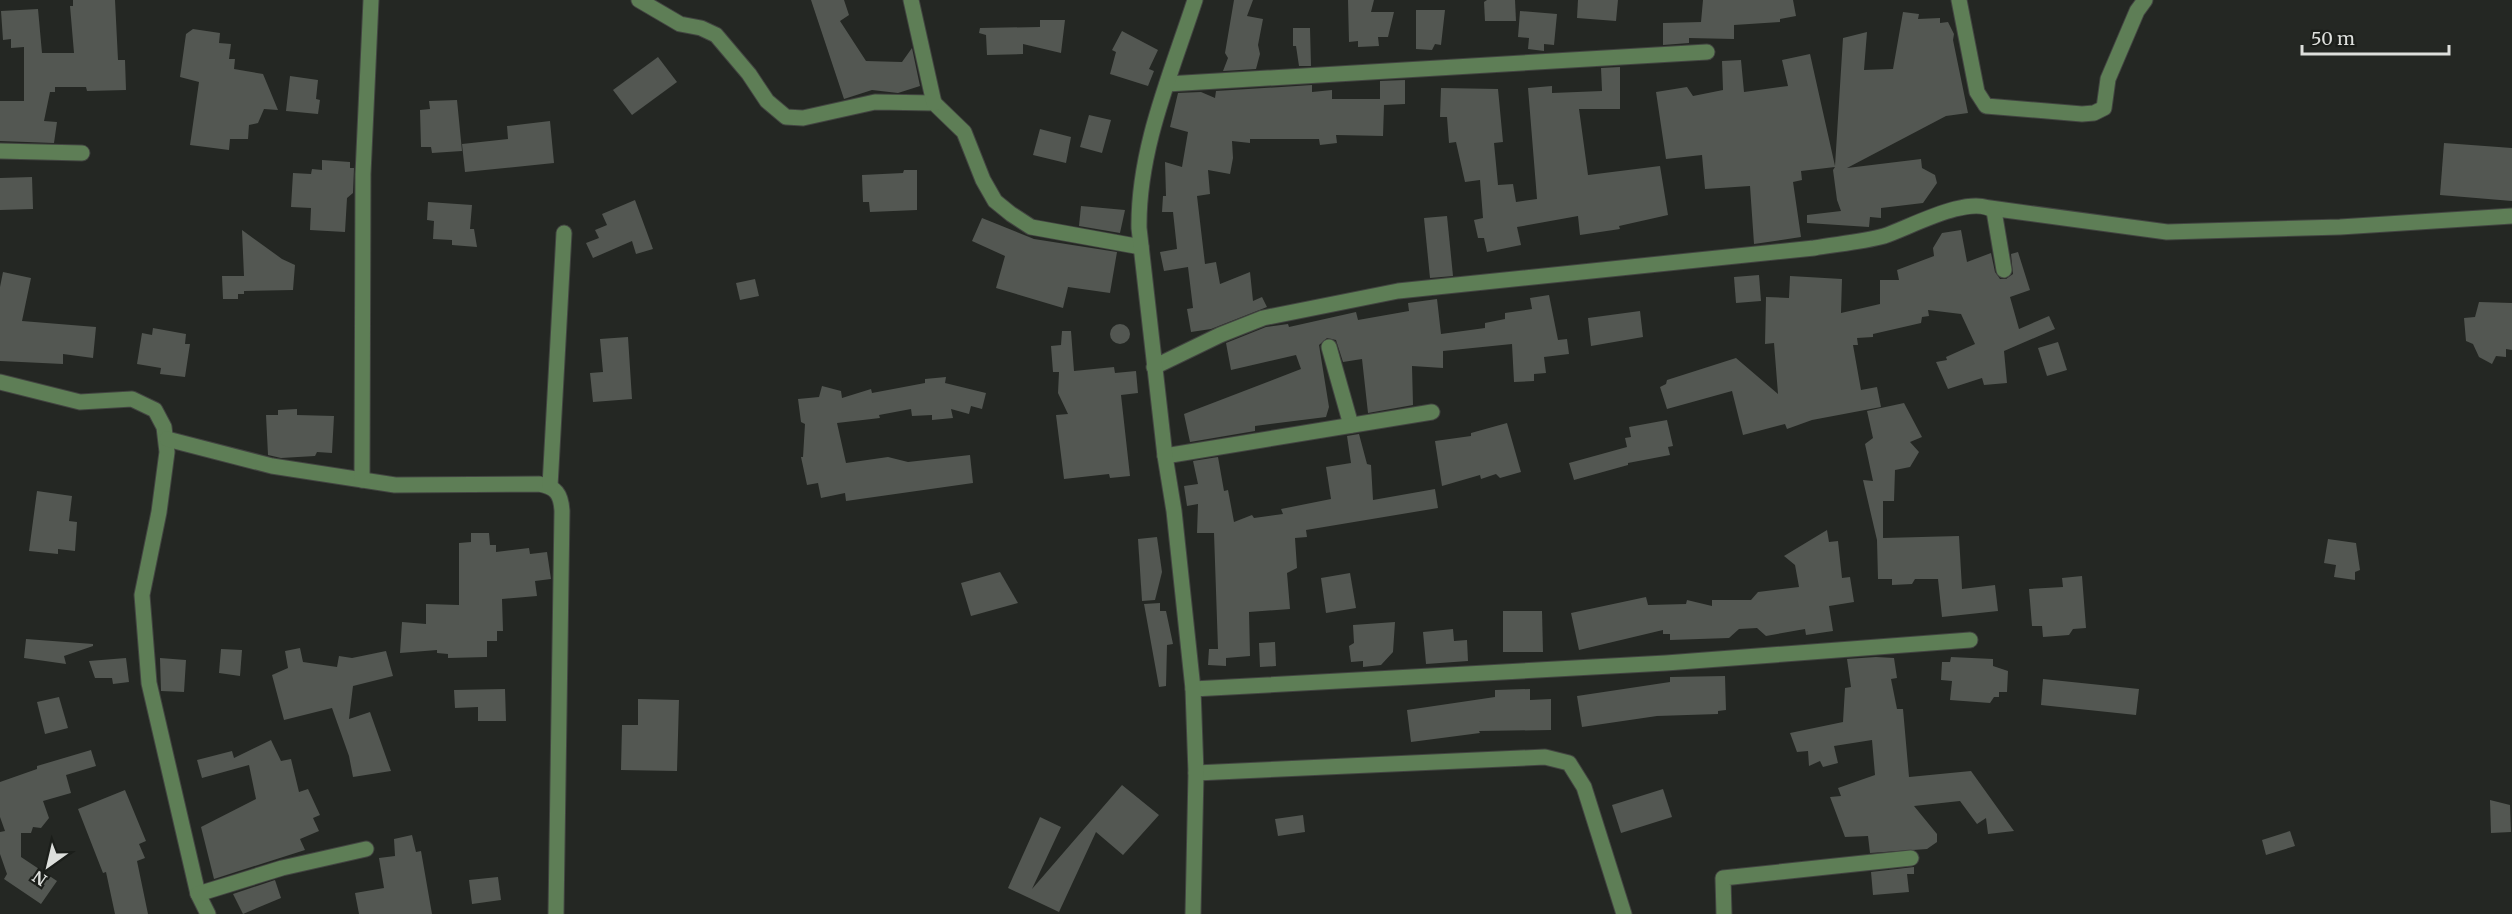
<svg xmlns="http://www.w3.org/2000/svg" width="2512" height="914" font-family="Merriweather,serif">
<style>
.building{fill:#535752}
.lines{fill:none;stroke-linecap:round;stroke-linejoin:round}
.minor-casing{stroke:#424441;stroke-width:17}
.minor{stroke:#5e7e56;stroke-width:15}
</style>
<rect width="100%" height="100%" fill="#242723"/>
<g class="building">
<path d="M73 0H115L118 60H125L126 90 87 91 86 87H55V92H50L44 121 57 122 54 143 0 141V101H24V47L11 48V39L3 40 1 11 38 9 42 53H74L70 6H73Z"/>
<path d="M811 0H844L849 15 840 21 866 61 902 62 912 48 920 86 898 93 872 90 844 99Z"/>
<path d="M1234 0H1253L1247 16 1263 19 1258 45 1260 54 1256 69 1223 71 1228 58 1225 53Z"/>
<path d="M1348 0H1374L1371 12H1394L1388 37H1378L1379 46 1358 47V41L1349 42Z"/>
<path d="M1487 0H1515L1516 21H1485L1484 2Z"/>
<path d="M1578 0H1618L1616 21 1577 18Z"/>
<path d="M1703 0H1793L1796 16 1780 19V22L1734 25V39L1689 38V43L1663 45V23L1701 22Z"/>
<path d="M1416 10H1445L1441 45 1435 44 1432 50 1416 49Z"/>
<path d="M1520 11 1557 14 1554 45 1544 44V51L1528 49 1529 38 1518 37Z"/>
<path d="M1903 12 1919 14 1918 19 1940 18V23L1948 22 1954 34 1953 40 1968 113 1946 116 1847 168 1921 159 1922 168 1935 175 1937 183 1923 203 1881 208V218L1870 217 1869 227 1807 223V215L1841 211 1837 200 1833 170 1835 167 1801 171 1802 180 1793 182 1801 237 1754 244 1750 186 1705 189 1702 155 1666 159 1656 92 1687 87 1693 96 1723 90 1722 61 1741 60 1744 92 1788 86 1782 60 1810 54 1835 166 1843 38 1867 32 1864 70 1893 69Z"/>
<path d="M1040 20H1065L1061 53 1023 44V54L987 55 986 35 979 33 980 28 1040 27Z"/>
<path d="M1293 28H1310L1311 66H1299L1296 46H1293Z"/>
<path d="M193 29 220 33 219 43 231 44 229 59H235L234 69 263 74 278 110 264 109 258 123 249 125 248 139H230L229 150 190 145 199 82 180 77 186 34Z"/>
<path d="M1122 31 1158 50 1149 69 1154 71 1148 86 1110 74 1116 52 1112 50Z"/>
<path d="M658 57 677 82 632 115 613 90Z"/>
<path d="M1620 67V109H1579L1588 175 1660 166 1668 215 1619 226 1620 229 1580 235 1578 216 1517 227 1521 245 1487 252 1484 238H1478L1474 220 1483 218 1480 180 1465 182 1456 142 1449 143 1447 117H1440L1441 88 1498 89 1503 142 1494 143 1498 185 1513 184 1516 202 1537 199 1528 88 1552 86V93L1602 91 1601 68Z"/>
<path d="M290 76 318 80 316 99 320 100 318 114 286 111Z"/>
<path d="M1405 80V104L1384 105 1383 136 1336 135 1337 143 1320 145 1319 139H1250V143L1232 141 1233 158 1230 174 1208 170 1210 194 1197 196 1205 264 1216 262 1220 284 1250 272 1253 301 1262 297 1267 307 1211 329 1191 332 1187 309 1193 308 1188 267 1164 271 1160 252 1177 249 1173 212H1162L1163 196H1166L1165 162 1182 167 1188 132 1170 127 1178 93 1201 92 1215 98 1216 91 1312 85V92L1332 90V99H1380V81Z"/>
<path d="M457 100 462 151 432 153 431 147H421L420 110 430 109 429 101Z"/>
<path d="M1089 115 1111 120 1102 153 1080 147Z"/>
<path d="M550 121 554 163 465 172 462 144 508 139 507 126Z"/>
<path d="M1040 129 1071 137 1066 163 1033 155Z"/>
<path d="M2444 143 2512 148V201L2440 195Z"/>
<path d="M322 160 350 162V168H354L353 193 347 198 345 232 310 230 311 208 291 207 293 173 311 174 312 169 322 170Z"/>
<path d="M904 170H917V210L870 212 869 202H863L862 175 903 173Z"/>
<path d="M32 177 33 209 0 210V178Z"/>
<path d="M635 200 653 249 636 254 632 241 593 258 586 243 599 238 595 230 607 225 602 214Z"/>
<path d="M428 202 472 205 470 229H474L477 247 452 245V240L433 239 434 221 427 220Z"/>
<path d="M1081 206 1125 210 1120 233 1079 226Z"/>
<path d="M1447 216 1453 276 1430 278 1424 218Z"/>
<path d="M982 218 1034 239 1117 252 1110 293 1068 287 1063 308 996 288 1005 256 972 241Z"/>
<path d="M242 230 282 259 295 265 293 290 244 291V294H238V299H223L222 276H244Z"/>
<path d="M1961 230 1967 262 1991 253 1995 272 2000 279H2006L2013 274 2011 254 2018 252 2030 290 2010 297 2019 329 2049 316 2055 329 2004 351 2007 383 1984 385 1982 378 1948 389 1936 362 1947 360 1946 357 1975 344 1961 314 1928 310 1929 316 1922 317 1921 323 1873 334V337L1857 338 1858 345H1853L1861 390 1877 387 1881 407 1812 420 1787 429 1785 424 1743 435 1732 391 1667 409 1660 387 1666 384 1667 380 1736 358 1778 394 1774 343 1765 344 1766 297 1789 298 1790 276 1842 279 1841 313 1880 304V280H1899L1897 270 1934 256 1933 248 1942 233Z"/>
<path d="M3 272 31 278 22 321 96 327 93 358 63 354V364L0 361V287Z"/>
<path d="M1759 275 1761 301 1736 303 1734 277Z"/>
<path d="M755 279 759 296 740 300 736 283Z"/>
<path d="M1549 295 1558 340 1567 339 1569 354 1544 357 1546 373 1534 374V381L1514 382 1512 344 1443 351V368L1412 366 1413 405 1368 413 1362 359 1343 362 1336 340 1327 338 1319 345 1329 407 1326 417 1255 426V431L1190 442 1184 414 1301 369 1296 355 1231 370 1226 343 1266 327 1288 324 1289 327 1356 312 1358 320 1409 311 1408 303 1437 299 1441 334 1485 328V323L1505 319V313L1532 309 1530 298Z"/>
<path d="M2479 302 2512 303V350L2506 349V357L2496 356 2492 364 2479 357 2473 344 2466 341 2464 318 2475 317Z"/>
<path d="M1640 311 1643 337 1591 346 1588 318Z"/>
<circle cx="1120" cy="334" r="10"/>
<path d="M153 328 186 334 185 344H190L185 377 160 374 161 368 137 364 142 333 152 335Z"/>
<path d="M1062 331H1071L1074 371 1114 367 1115 373 1136 371 1138 393 1121 395 1130 476 1110 478 1109 474 1064 479 1056 415 1068 414 1058 393 1059 372H1053L1051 346 1061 345Z"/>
<path d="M628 337 632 399 593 402 590 373 603 372 600 339Z"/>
<path d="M2058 342 2067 370 2047 376 2038 348Z"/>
<path d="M946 377 945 383 986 393 982 409 971 406 969 414 951 409 953 418 932 420V415L912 416 911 409 879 415 880 418 837 423 846 463 888 457 908 462 970 455 973 483 846 501 845 493 821 498 818 483 807 485 801 457H803L805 424 801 422 798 399 819 397 822 386 841 391 842 398 871 389 872 393 925 383V379Z"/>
<path d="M1904 403 1922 437 1910 442 1919 452 1910 467 1895 470 1894 501H1883V538L1959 536 1962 589 1995 585 1998 611 1942 617 1938 579H1915L1912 584 1892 585V579H1878L1877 540 1863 480 1873 481 1865 444 1873 438 1867 411Z"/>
<path d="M297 409V415L334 416 332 453 317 452 315 456 281 458 268 455 266 415H278V410Z"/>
<path d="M1667 420 1673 446 1668 447 1670 455 1628 463V465L1574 480 1569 463 1627 447 1625 438 1631 437 1629 427Z"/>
<path d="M1507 423 1521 472 1500 478 1496 474 1481 479 1480 475 1442 486 1435 441 1471 436V433Z"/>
<path d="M1359 434 1367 464 1371 465 1373 500 1435 489 1438 508 1306 530 1307 537 1295 538 1297 568 1287 573 1290 609 1249 612 1250 656 1226 658V666L1208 665 1209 649H1218L1214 533H1197L1198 504 1187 506 1184 486 1198 484 1193 461 1218 457 1224 491 1228 490 1234 522 1252 515 1254 518 1283 514 1281 509 1331 499 1326 467 1351 463 1347 436Z"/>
<path d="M37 491 72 496 69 521 77 522 75 551 58 549V554L29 551Z"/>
<path d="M1827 530 1829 542 1838 541 1842 578 1850 577 1854 602 1829 606 1833 631 1806 635 1805 629 1766 636 1757 628 1739 629 1729 638 1670 640V634H1663V630L1579 650 1571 613 1646 597 1648 605 1686 604 1687 600 1712 606V600H1751L1758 592 1799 587 1795 565 1784 556Z"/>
<path d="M471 533H489L490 545H496V552L529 548 530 554 547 552 551 579 535 581 537 596 502 599 503 631H497V641H487V657L448 658V654L437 653V650L400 653 402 622 426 624V604L459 605V543L471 542Z"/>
<path d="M1157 537 1162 572 1155 600 1142 601 1138 539Z"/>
<path d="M2328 539 2356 543 2360 570 2355 572V580L2334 577 2336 565 2324 563Z"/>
<path d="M1000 572 1018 603 971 616 961 583Z"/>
<path d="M1350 573 1356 608 1326 613 1321 578Z"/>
<path d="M2082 576 2086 628 2073 629 2069 635 2043 637 2042 626H2032L2029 589 2063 587 2062 578Z"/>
<path d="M1160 603V611H1166L1173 644 1167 645 1166 686 1159 687 1144 604Z"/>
<path d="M1503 611H1542L1543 652H1503Z"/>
<path d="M1395 622 1393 652 1381 665 1363 667V661L1351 662 1349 646 1354 643 1353 625Z"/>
<path d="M1453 629 1454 641 1467 640 1468 661 1426 664 1423 632Z"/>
<path d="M26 639 93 644V646L64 656 66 664 24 658Z"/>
<path d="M1275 642 1276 666 1260 667 1259 643Z"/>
<path d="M300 648 303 662 337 667 339 656 352 658 386 651 393 676 353 686 349 719 370 712 391 771 353 777 349 756 332 708 284 720 272 675 288 668 285 651Z"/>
<path d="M221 649 242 650 240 676 219 673Z"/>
<path d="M1876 657 1894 658 1897 678 1891 679 1897 709H1903L1909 777 1971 771 2014 831 1988 834 1986 818 1977 824 1960 801 1914 806 1937 834V842L1927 849 1870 853 1868 836 1845 837 1830 797 1841 796 1838 788 1875 775 1872 740 1834 746 1838 763 1823 767 1820 761 1809 766 1808 751 1797 752 1790 733 1843 722 1845 688 1851 687 1847 659Z"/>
<path d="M1951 657 1993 659V666L2008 671 2007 692H1999V697H1994L1990 703 1950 700 1952 681 1941 680 1942 662H1950Z"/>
<path d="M126 658 129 682 113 684 112 678H95L89 661Z"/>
<path d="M160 658 186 660 184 692 161 691Z"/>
<path d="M1725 676 1726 710 1718 711V714L1657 716 1582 727 1577 696 1670 682V677Z"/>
<path d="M2043 679 2139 689 2136 715 2041 705Z"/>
<path d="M505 689 506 721H478V707L455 708 454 690Z"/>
<path d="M1530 689V700L1551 699V730L1479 731 1480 733 1411 742 1407 710 1495 697V690Z"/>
<path d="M59 697 68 728 45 734 37 702Z"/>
<path d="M638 699 679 700 677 771 621 770 622 725H638Z"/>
<path d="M271 740 281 761 291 759 299 792 308 789 320 815 313 818 319 831 300 839 305 850 214 879 201 827 256 799 249 765 202 778 197 760 232 751 234 758Z"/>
<path d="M91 750 96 766 66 775 71 793 43 801 49 818 41 828 33 827 31 833H21V857L57 881 41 904 4 879 7 874 0 854V832L5 831 0 817V782L37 769V766Z"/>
<path d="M1122 785 1159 815 1123 855 1096 832 1059 912 1008 888 1040 817 1061 827 1032 889Z"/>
<path d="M1663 789 1672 817 1621 833 1612 805Z"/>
<path d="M125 790 146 841 139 844 145 858 137 861 148 914H115L106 872 103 873 78 809Z"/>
<path d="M2490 800 2510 805 2511 832 2491 833Z"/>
<path d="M1303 815 1305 832 1278 836 1275 819Z"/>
<path d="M2290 831 2295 846 2266 855 2262 840Z"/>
<path d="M412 835 416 852 421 851 432 914H359L355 893 384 888 379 858 395 856 394 839Z"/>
<path d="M1914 867V874H1907L1909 892 1873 895 1871 872Z"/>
<path d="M498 877 501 900 472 904 469 880Z"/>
<path d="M275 880 281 898 243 914 233 894Z"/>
</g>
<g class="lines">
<g class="minor-casing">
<g id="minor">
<path d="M639 0 680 24 701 28 716 35 749 74 767 101 786 117 803 118 875 102 934 103 964 132 983 180 995 201 1011 214 1031 227 1141 247"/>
<path d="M911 0 934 103"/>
<path d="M1959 0 1977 92 1986 106 2082 114 2094 113 2104 108 2108 79 2137 11 2145 0"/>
<path d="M1167 84 1707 52"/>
<path d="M0 151 82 153"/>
<path d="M1990 208 2167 232 2340 227 2512 216"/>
<path d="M1329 347 1351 425"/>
<path d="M1154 367 1220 335 1263 318 1398 291 1814 248C1837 244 1862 242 1884 236 1909 228 1971 193 1994 211L2004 270"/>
<path d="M0 382 80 402 132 399 155 410 164 427 167 452 159 512 142 595 149 683 198 894 208 914"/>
<path d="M167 439 272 466 395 485 539 484C556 487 561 494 562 511L556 914"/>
<path d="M1165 456 1432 412"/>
<path d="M362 480 363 174 371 0"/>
<path d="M550 486 564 233"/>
<path d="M1193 689 1666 663 1970 640"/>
<path d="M1196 773 1545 757 1569 763 1584 787 1624 914"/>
<path d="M198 894 282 868 366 849"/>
<path d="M1193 914 1196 773 1193 689 1174 511 1165 456 1139 228C1138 149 1171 74 1195 0"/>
<path d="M1724 914 1723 878 1911 858"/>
</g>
</g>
<use href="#minor" class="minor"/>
</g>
<g transform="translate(48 866) rotate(214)" stroke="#1b1e1a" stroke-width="4.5" paint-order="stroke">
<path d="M0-4.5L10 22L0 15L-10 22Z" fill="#dddfdc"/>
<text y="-9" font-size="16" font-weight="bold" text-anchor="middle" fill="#dddfdc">N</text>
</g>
<path d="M2302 45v9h147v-9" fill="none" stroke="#dddfdc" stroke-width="3"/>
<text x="2311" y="45" font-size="18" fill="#dddfdc" stroke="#1b1e1a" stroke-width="4.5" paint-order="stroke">50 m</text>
</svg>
